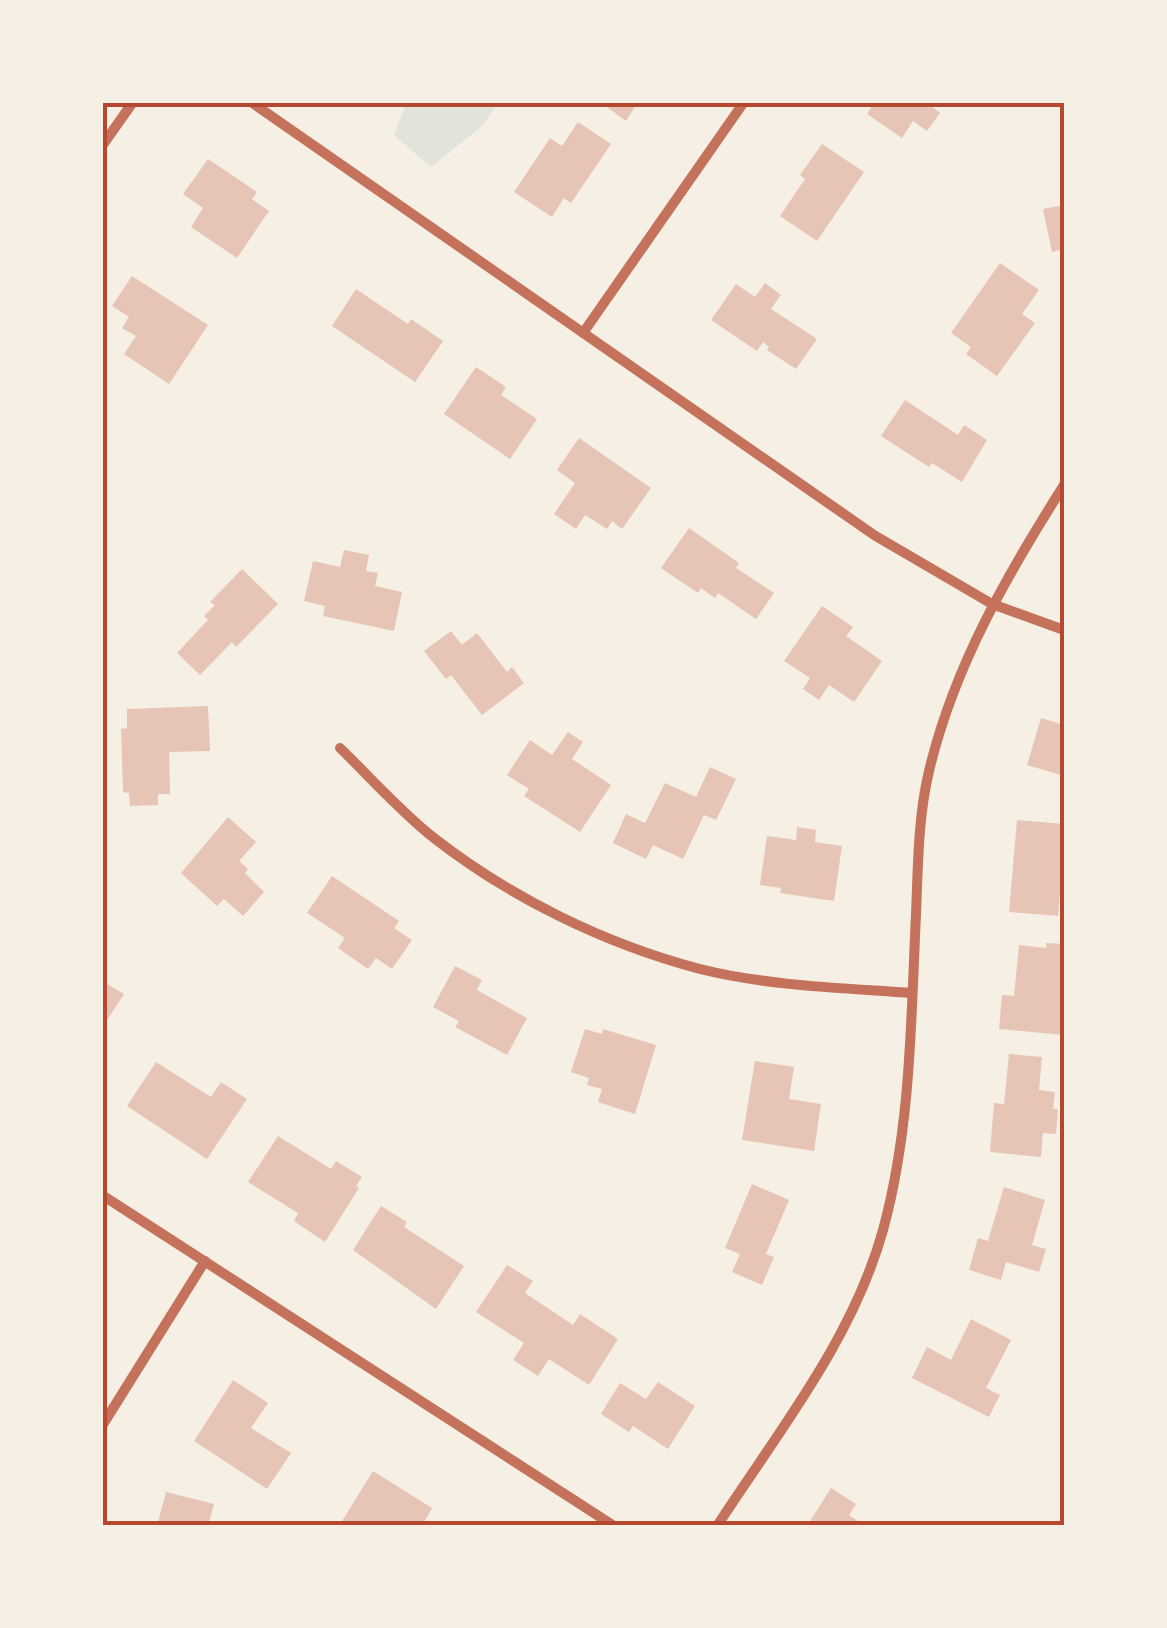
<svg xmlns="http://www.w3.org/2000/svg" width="1167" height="1628" font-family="'PT Sans Narrow',sans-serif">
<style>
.green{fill:#e2e4dc}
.building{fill:#e6c5b7}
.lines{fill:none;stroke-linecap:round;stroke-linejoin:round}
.minor{stroke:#c5725c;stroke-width:10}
.neatline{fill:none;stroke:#b5482f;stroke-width:4}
</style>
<rect width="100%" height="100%" fill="#f6efe4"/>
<path class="green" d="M406 103V102L498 103 482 126 431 167 394 135Z"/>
<g class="building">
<path d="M600 102H638L626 121Z"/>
<path d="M874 102H926L940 113 927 131 913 121 902 138 867 114Z"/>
<path d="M578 122 611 144 571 203 564 198 552 217 514 192 550 138 562 146Z"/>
<path d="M822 144 864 172 817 241 780 216 805 179 800 175Z"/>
<path d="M208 159 257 192 252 199 269 211 237 258 191 227 203 208 183 194Z"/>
<path d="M1064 205V249L1052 252 1043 209Z"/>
<path d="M1000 263 1039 290 1022 314 1035 323 997 376 966 354 971 347 951 333Z"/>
<path d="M132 276 208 325 169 384 124 354 136 336 122 328 129 317 112 306Z"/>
<path d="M765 283 781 295 771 309 817 339 796 369 767 350 769 347 763 342 757 351 711 320 736 284 755 297Z"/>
<path d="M356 289 408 324 411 319 443 341 415 382 332 326Z"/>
<path d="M476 367 506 387 501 395 537 419 510 459 444 414Z"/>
<path d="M905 400 958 435 964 425 987 440 962 482 932 463 929 467 881 436Z"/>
<path d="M579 438 651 488 622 529 612 521 607 529 585 515 576 529 554 514 575 483 557 470Z"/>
<path d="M689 528 739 563 736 568 774 593 756 619 718 593 715 598 701 588 698 593 661 568Z"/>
<path d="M344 550 369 555 366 571 378 573 375 586 402 592 394 631 323 616 325 606 304 601 313 561 340 567Z"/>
<path d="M242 569 278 604 236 647 232 642 200 675 177 653 208 620 204 616 215 605 210 602Z"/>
<path d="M822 606 853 627 846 636 882 661 854 702 829 685 819 700 803 689 810 678 784 661Z"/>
<path d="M451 631 462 645 477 633 507 672 512 667 524 683 482 715 451 675 446 679 424 651Z"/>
<path d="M208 706 210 751 169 752 170 794H158V805L130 806 129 793 123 792 121 729 127 728V709Z"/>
<path d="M1041 718 1064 725V776L1027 765Z"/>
<path d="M568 732 583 742 572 759 611 785 580 832 524 796 529 789 507 775 530 740 552 755Z"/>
<path d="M710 767 736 779 716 820 704 815 683 859 653 845 646 859 613 843 626 814 645 823 665 783 696 797Z"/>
<path d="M228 817 256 842 239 861 248 869 245 873 264 892 243 916 224 899 217 906 181 873Z"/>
<path d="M1017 820 1064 824V879H1061L1058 916 1009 912Z"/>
<path d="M797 827 816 830 815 842 842 846 834 901 780 893 781 888 760 885 767 836 796 840Z"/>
<path d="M332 876 399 921 394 928 412 940 392 969 376 958 368 969 338 948 345 938 307 913Z"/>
<path d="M1046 943 1064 944V1035L999 1029 1002 995 1014 996 1019 945 1046 948Z"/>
<path d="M455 966 482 980 477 990 527 1018 507 1055 455 1027 459 1021 433 1007Z"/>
<path d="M102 981 124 994 102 1028Z"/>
<path d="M585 1029 602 1034 603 1029 656 1045 635 1114 598 1102 602 1089 587 1085 589 1078 571 1072Z"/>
<path d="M1009 1054 1042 1057 1039 1090 1055 1092 1053 1109H1058L1056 1134 1043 1133 1041 1157 990 1152 994 1103 1004 1104Z"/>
<path d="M755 1061 794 1067 789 1099 821 1104 814 1151 742 1140Z"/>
<path d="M156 1062 211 1097 221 1082 247 1099 207 1159 127 1106Z"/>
<path d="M278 1136 331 1169 336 1161 362 1177 356 1186 359 1188 325 1242 294 1221 298 1213 248 1182Z"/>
<path d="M752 1184 789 1200 766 1254 774 1257 762 1285 732 1272 740 1254 725 1248Z"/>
<path d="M1004 1187 1045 1200 1032 1245 1046 1249 1039 1272 1006 1262 1001 1280 969 1270 978 1238 988 1241Z"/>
<path d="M381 1206 407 1222 404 1227 464 1266 436 1309 353 1250Z"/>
<path d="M507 1265 533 1281 525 1293 573 1325 580 1314 618 1339 589 1385 549 1359 538 1376 513 1360 524 1343 476 1312Z"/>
<path d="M971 1319 1011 1340 986 1388 1000 1395 989 1417 912 1378 927 1347 951 1360Z"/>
<path d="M233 1380 268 1403 251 1428 291 1453 267 1489 194 1441Z"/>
<path d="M658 1382 695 1406 668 1449 633 1426 629 1432 601 1414 620 1383 646 1399Z"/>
<path d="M373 1471 432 1508 422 1526H339Z"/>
<path d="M831 1488 856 1504 849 1515 865 1526H807Z"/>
<path d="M166 1492 214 1504 208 1526H157Z"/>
</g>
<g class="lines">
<g class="minor">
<path d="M251 102 874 535 992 604 1064 630"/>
<path d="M102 146 133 102"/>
<path d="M583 333 744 102"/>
<path d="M340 748C371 778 401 812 434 838 511 898 605 944 700 969 768 986 842 988 912 993"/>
<path d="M102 1195 614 1526"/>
<path d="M102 1426 205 1261"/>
<path d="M717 1526C778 1432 853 1339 883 1230 911 1128 911 1019 916 914 918 867 918 817 929 771 954 666 1007 575 1064 485"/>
</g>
</g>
<rect width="1167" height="1628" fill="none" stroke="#f6efe4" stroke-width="210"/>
<rect x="105" y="105" width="957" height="1418" class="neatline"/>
</svg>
